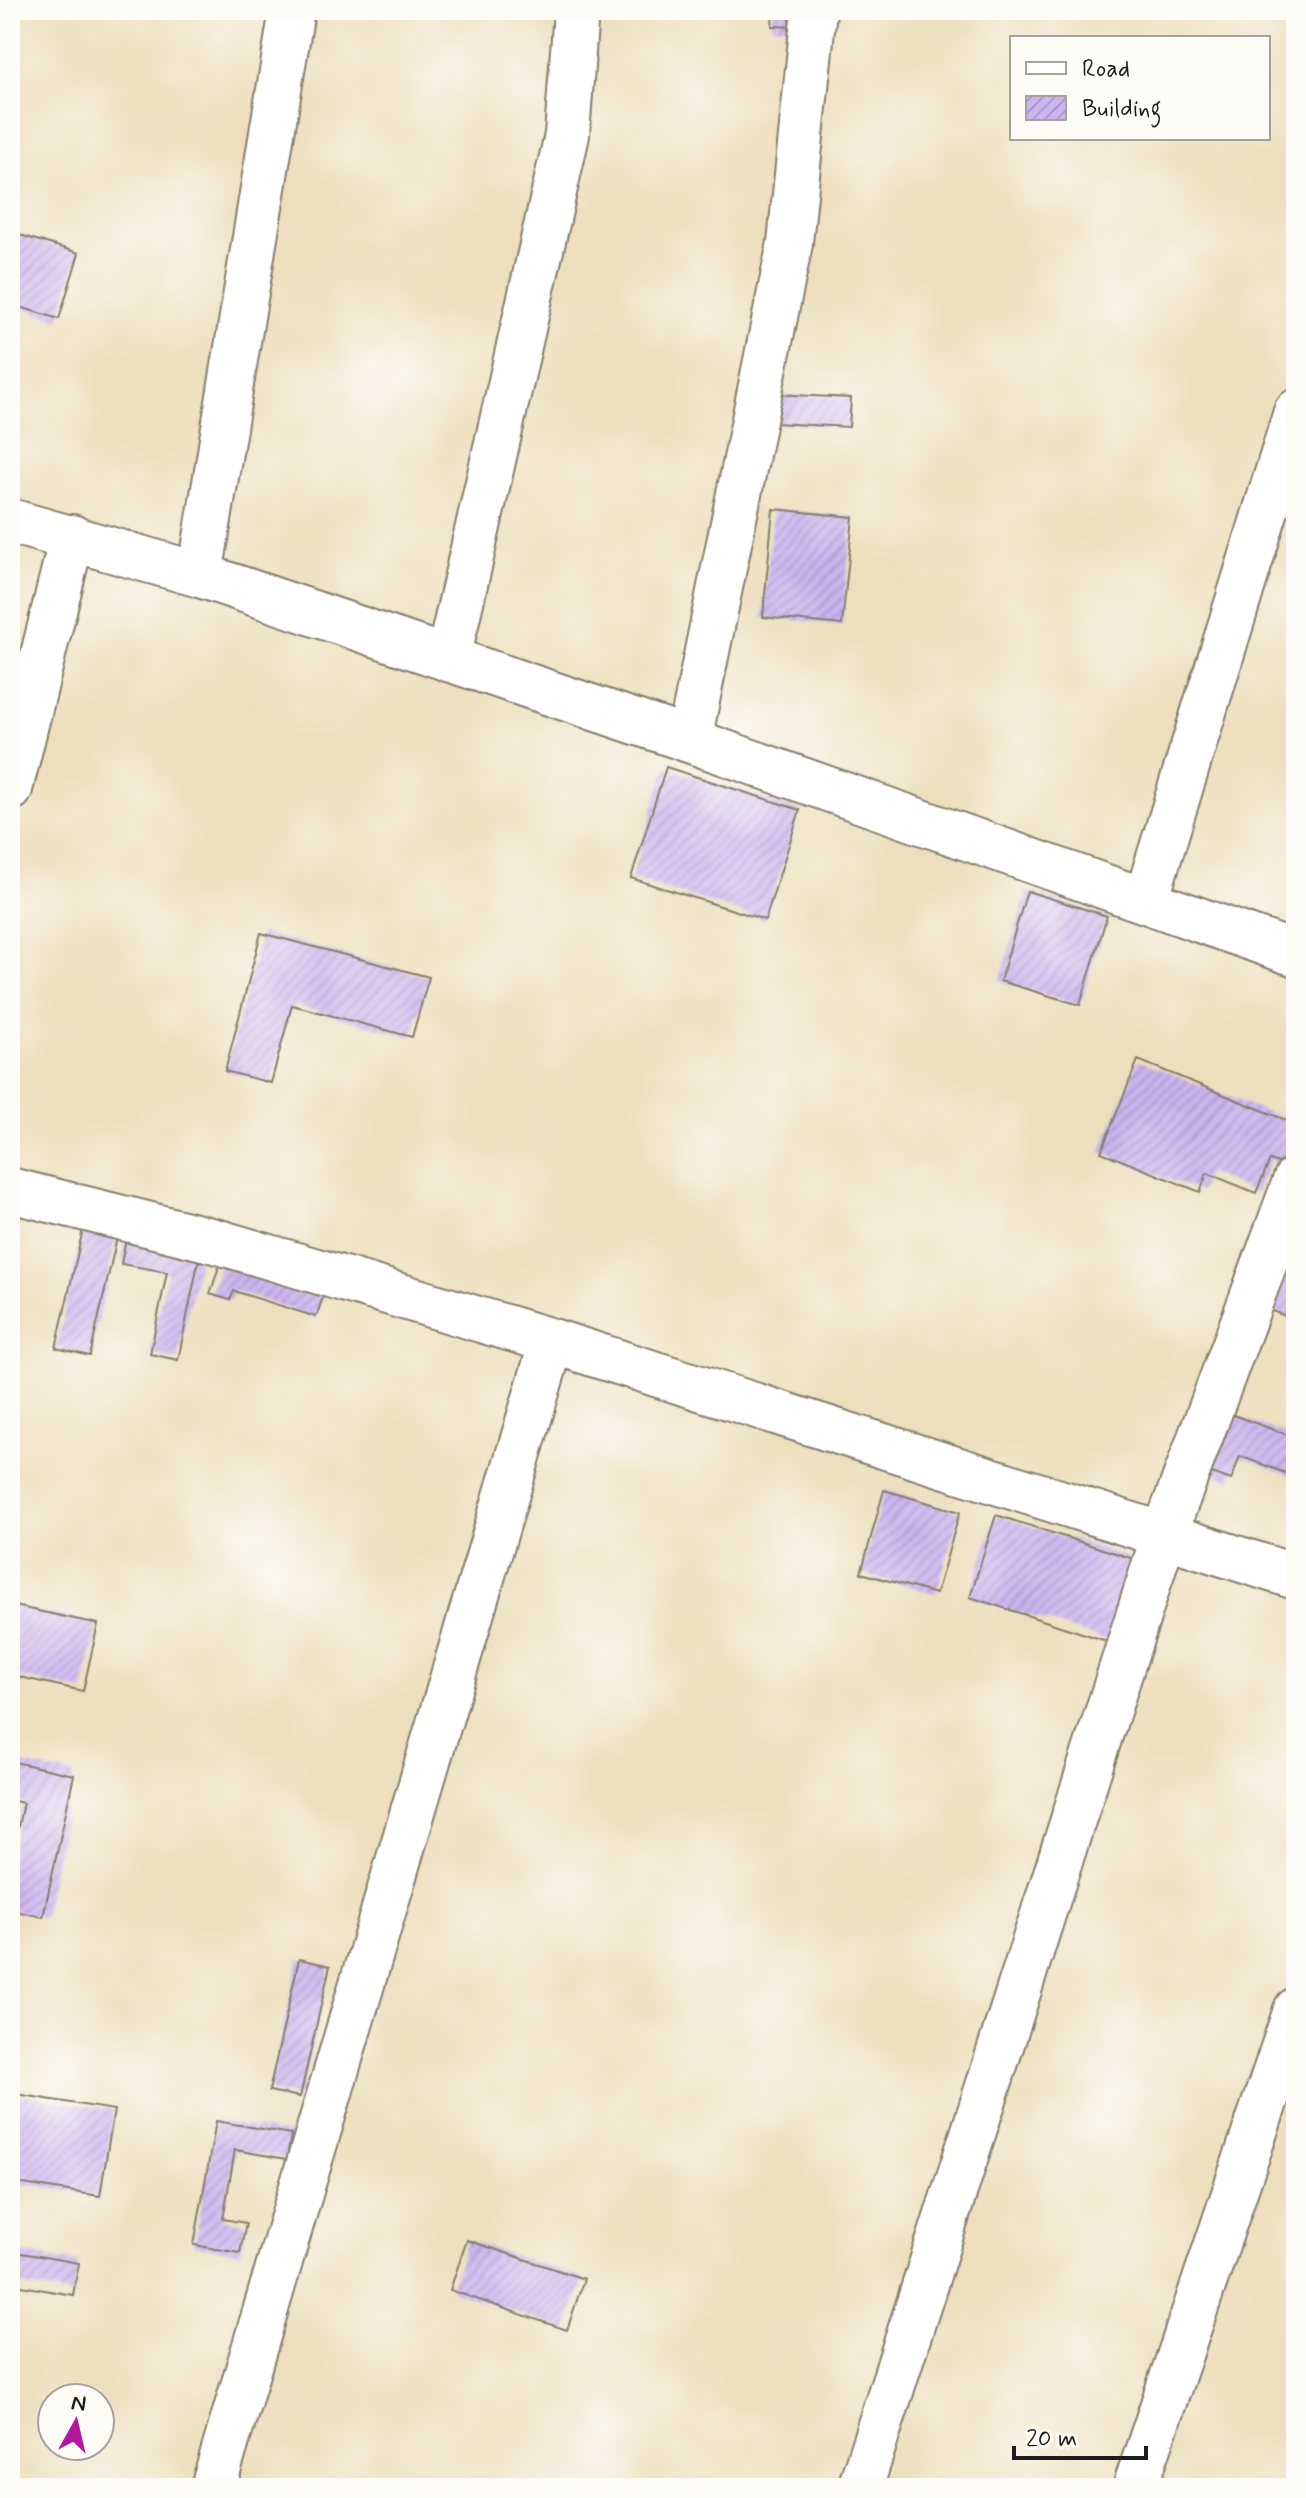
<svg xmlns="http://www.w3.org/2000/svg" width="1306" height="2498" font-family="Mynerve,sans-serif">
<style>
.building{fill:url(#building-hatch)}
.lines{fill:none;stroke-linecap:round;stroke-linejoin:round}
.minor-casing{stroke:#847e6c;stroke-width:48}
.minor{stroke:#fff;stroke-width:44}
</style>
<defs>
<pattern id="building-hatch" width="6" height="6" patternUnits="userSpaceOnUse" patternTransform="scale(2)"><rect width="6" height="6" fill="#cbb4ef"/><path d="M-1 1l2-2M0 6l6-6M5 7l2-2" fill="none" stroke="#ae9acc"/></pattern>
</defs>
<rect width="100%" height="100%" fill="#fdfcf7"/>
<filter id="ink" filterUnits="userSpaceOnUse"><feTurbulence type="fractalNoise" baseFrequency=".0125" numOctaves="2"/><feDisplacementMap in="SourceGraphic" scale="16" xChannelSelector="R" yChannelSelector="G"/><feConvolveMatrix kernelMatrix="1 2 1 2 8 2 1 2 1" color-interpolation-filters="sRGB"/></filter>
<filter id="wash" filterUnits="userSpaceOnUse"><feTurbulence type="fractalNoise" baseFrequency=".006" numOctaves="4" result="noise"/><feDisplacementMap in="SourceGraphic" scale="32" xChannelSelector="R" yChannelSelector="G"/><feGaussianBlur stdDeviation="1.8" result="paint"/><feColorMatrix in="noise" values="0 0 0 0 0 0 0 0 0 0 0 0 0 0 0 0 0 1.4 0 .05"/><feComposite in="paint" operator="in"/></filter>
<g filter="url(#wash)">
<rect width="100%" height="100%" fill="#eddfbd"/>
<g id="blocks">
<g class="building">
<path d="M773 10H798L797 27 772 26Z"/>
<path d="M10 232 79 253 59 319 10 304Z"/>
<path d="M774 394 851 398 849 427 773 423Z"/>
<path d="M773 509 853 517 842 625 763 617Z"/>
<path d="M666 767 800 810 765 920 631 878Z"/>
<path d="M1027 891 1107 916 1080 1005 1000 981Z"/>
<path d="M261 933 429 977 412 1037 292 1005 271 1083 225 1071Z"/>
<path d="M1138 1060 1296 1124 1281 1164 1270 1160 1256 1193 1207 1173 1200 1192 1101 1152Z"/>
<path d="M1296 1214V1320L1261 1307Z"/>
<path d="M84 1225 118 1233 90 1356 56 1348Z"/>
<path d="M126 1239 200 1254 178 1360 150 1354 167 1272 121 1264Z"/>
<path d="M222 1258 325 1291 316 1317 234 1291 230 1300 210 1294Z"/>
<path d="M1217 1409 1296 1438V1477L1240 1456 1231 1480 1195 1467Z"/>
<path d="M884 1490 960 1512 936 1594 861 1573Z"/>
<path d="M996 1515 1140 1561 1113 1643 970 1597Z"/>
<path d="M10 1605 98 1624 83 1691 10 1675Z"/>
<path d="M10 1761 74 1775 43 1917 10 1910V1864L23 1803 10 1800Z"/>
<path d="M299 1959 330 1966 300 2097 269 2091Z"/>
<path d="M10 2093 114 2110 100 2196 10 2182Z"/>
<path d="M216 2121 291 2134 287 2159 235 2150 223 2219 246 2223 240 2253 194 2245Z"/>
<path d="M467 2240 584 2279 567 2330 450 2290Z"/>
<path d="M10 2251 79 2263 73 2295 10 2284Z"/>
</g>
</g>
</g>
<g filter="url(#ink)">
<use href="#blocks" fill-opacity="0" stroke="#847e6c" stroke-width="2"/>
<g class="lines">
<g class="minor-casing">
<g id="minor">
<path d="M10 521 200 575 689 740 1296 954"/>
<path d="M200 575 292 10"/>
<path d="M448 659 567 135 576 10"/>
<path d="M689 740 790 243 814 10"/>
<path d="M10 789 72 537"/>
<path d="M1146 900 1296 412"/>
<path d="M10 1190 219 1242 552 1341 1296 1577"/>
<path d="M213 2488 552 1341"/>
<path d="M860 2488 1164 1535 1296 1179"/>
<path d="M1135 2488 1296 2010"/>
</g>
</g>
<use href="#minor" class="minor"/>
</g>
</g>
<rect width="1306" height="2498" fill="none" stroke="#fdfcf7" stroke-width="40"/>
<rect x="1010" y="36" width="260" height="104" fill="#fdfcf7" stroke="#a3a29f" stroke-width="2"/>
<rect x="1026" y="62" width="40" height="12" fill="#ffffff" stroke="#a3a29f" stroke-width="2"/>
<text x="1082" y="76" font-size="24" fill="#1c1c1c">Road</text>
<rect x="1026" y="96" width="40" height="24" fill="url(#building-hatch)" stroke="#a3a29f" stroke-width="2"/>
<text x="1082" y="116" font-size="24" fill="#1c1c1c">Building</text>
<g transform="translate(76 2422) rotate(8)"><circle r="38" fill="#fdfcf7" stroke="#a3a29f" stroke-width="2"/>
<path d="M0-6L14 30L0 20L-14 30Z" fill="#b5179e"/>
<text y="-12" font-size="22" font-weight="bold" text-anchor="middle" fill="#1c1c1c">N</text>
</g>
<path d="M1014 2446v12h132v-12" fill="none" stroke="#1c1c1c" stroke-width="4"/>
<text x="1026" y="2446" font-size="24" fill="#1c1c1c" stroke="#fdfcf7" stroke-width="6" paint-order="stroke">20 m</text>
</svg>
